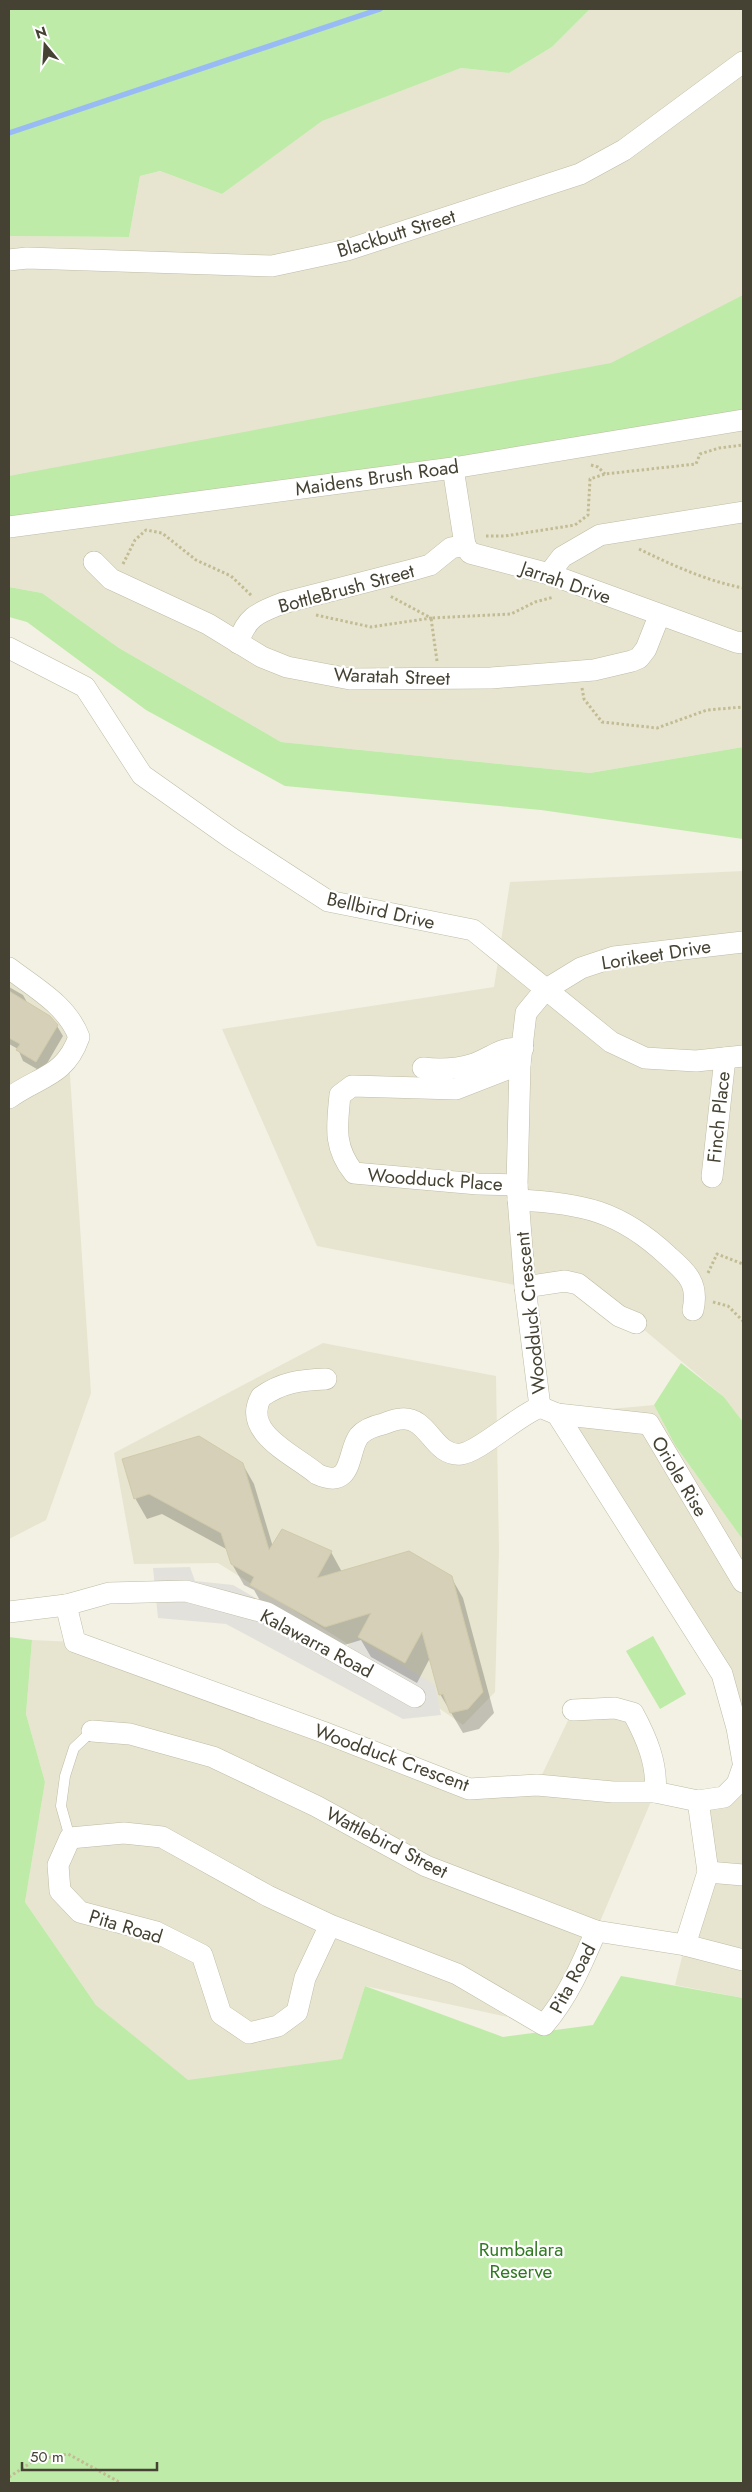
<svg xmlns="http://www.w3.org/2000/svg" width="752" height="2492" font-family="Jost,sans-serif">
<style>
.residential{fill:#e7e5d0}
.green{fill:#beeba8}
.parking{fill:#e3e1dc}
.shadow{fill:#0003}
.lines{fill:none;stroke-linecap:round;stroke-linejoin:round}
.stream{stroke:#99bbf5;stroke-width:5.5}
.building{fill:#d5d0b7;stroke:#d0caaa}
.lane-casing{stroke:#bfbca5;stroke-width:11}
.street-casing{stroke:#bfbca5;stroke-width:22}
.path{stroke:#c2bc95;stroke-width:3;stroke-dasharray:2.5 2.5;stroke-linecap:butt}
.lane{stroke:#fff;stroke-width:10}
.street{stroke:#fff;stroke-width:21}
.labels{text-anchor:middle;stroke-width:4.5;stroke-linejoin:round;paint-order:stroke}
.street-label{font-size:19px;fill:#454233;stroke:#fff}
.park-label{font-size:19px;fill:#307a22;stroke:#fff}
</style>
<rect width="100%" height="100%" fill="#f3f1e3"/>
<g class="residential">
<path d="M590 9H743V747L590 773 281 742 119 648 42 593 9 587V236L129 237 140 176 160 171 222 194 321 121 461 68 509 73 552 47Z"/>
<path d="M743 871V1422L724 1397 636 1323 591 1293 525 1287 317 1246 222 1029 494 987 510 882Z"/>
<path d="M9 968 75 1026 69 1060 91 1393 46 1520 9 1539Z"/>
<path d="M323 1343 496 1376 499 1550 495 1692 463 1725 343 1641 218 1563 134 1564 114 1453Z"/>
<path d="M654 1405 675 1445 743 1540V1762L722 1674 557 1414Z"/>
<path d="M32 1640 75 1642 469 1789 537 1785 573 1710 633 1713 655 1792 596 1931 544 2025 365 1986 326 2111 198 2089 96 2005 25 1902 45 1782 26 1714Z"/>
<path d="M743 1767V1998L675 1985 685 1945 711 1872 698 1801 724 1797Z"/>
</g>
<g class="green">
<path d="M9 9H590L552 47 509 73 461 68 322 121 222 194 160 171 140 176 129 237 9 236Z"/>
<path d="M743 295V429L9 525V476L611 363Z"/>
<path d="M9 587 42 593 119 648 281 742 590 773 743 747V839L541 810 285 786 146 710 27 622 9 617Z"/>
<path d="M681 1363 724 1397 743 1422V1540L675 1445 654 1405Z"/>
<path d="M653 1636 686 1694 660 1709 626 1651Z"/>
<path d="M9 1637 32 1640 26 1714 45 1782 25 1902 96 2005 188 2080 342 2059 365 1986 503 2037 593 2025 621 1976 743 1998V2483H9Z"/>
</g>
<path class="parking" d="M190 1567 195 1581 233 1585 344 1649 357 1638 435 1685 441 1715 403 1719 226 1624 158 1618 153 1568Z"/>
<g class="shadow">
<path d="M9 987 23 995 28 1004 57 1026 63 1036 42 1072 23 1061 18 1049 9 1044Z"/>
<path d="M242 1463 254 1484 273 1547 331 1552 342 1572 451 1577 463 1598 494 1713 479 1729 463 1733 440 1694 430 1658 417 1683 371 1657 361 1640 338 1647 263 1606 254 1590 244 1585 232 1564 228 1550 162 1514 147 1519 135 1498Z"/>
</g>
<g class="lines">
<path class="stream" d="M9 133 380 9"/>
</g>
<g class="building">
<path d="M9 991 50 1016 58 1025 36 1062 16 1050 20 1044 9 1038Z"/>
<path d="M199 1436 243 1463 269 1550 282 1529 332 1551 317 1578 409 1551 452 1576 483 1692 468 1709 450 1713 443 1694 439 1695 422 1632 405 1663 358 1637 371 1613 325 1627 250 1585 254 1577 231 1564 221 1533 149 1494 134 1499 122 1459Z"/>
</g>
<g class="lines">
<g class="lane-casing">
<path id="lane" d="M70 1838 61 1806 65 1776 74 1748 92 1731"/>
</g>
<g class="street-casing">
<g id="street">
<path d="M9 260 27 258 272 266 347 250 580 174 624 150 743 62"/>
<path d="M453 468 465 545 470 553 549 574 736 642 743 643"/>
<path d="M9 527 453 468 743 420"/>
<path d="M94 562 111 579 208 624 262 657 287 667 350 679 491 678 594 670 632 661 639 658 646 649 659 616"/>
<path d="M549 574 562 557 600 535 743 512"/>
<path d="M238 643C247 616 258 613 283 603L412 570 430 565 451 548 465 545"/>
<path d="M9 648 85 687 142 775 231 838 328 901 473 930 611 1042 645 1058 696 1061 743 1056"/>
<path d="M9 968C35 988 67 1005 79 1037 65 1077 39 1076 9 1098"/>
<path d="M423 1068C440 1070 458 1069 474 1064 496 1056 497 1048 523 1048"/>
<path d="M712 1177 725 1058"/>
<path d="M517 1185 478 1184 354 1173C333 1147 337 1126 340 1095L352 1086 456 1089 520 1064"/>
<path d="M518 1200C582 1203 620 1211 668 1256 687 1273 699 1283 693 1310"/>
<path d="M525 1287 565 1281 578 1284 619 1316 636 1323"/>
<path d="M326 1379C301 1380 282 1382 261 1397 241 1433 295 1455 317 1474 354 1491 347 1451 359 1436 365 1429 374 1426 383 1424 389 1422 395 1419 401 1419 429 1416 433 1457 461 1454 479 1452 517 1416 540 1407"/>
<path d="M540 1407 525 1287 517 1185 520 1064 526 1013 545 990 581 968 614 957 743 942"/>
<path d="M540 1407 557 1414 722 1674 737 1728 743 1762"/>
<path d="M557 1414 649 1424 743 1582"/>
<path d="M66 1605 75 1642 323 1732 469 1789 537 1785 613 1792H655L698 1801 724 1797 737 1784 743 1767"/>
<path d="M9 1612 66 1605 109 1593 186 1591 267 1613 415 1697"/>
<path d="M573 1710 615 1708 633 1713C646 1737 658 1764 655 1792"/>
<path d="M92 1731 130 1734 213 1757 316 1806 426 1866 596 1931 685 1945 743 1960"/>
<path d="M708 1872 743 1875"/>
<path d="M330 1925 305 1978 297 2012 278 2026 249 2033 221 2014 202 1955 156 1932 80 1912 60 1891 58 1865 70 1838 124 1833 162 1837 268 1896 330 1925 457 1974 544 2025C568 1997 582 1964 596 1931"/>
<path d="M685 1945 708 1872 698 1801"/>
</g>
</g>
<g class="path">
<path d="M591 465 598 467 605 474"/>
<path d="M486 536H505L575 525 588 515 590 479 605 474 696 464 700 454 719 448 743 445"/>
<path d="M639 549C672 565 707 581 743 588"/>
<path d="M123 564 135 540 146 530 162 533 196 560 231 576 252 596"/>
<path d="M316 615 371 627 431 618 390 596"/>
<path d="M437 661 431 618 511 614 535 602 554 597"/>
<path d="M582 688 584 699 602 722 657 728 707 710 743 707"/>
<path d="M708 1273 717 1254 743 1264"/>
<path d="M713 1302 728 1306 743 1321"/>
<path d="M9 2477 35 2460 68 2454 121 2483"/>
</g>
<use href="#lane" class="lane"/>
<use href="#street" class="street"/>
</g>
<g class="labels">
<g class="street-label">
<text transform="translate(396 233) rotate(-17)" y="7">Blackbutt Street</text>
<text transform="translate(377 477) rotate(-8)" y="7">Maidens Brush Road</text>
<text transform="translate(566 582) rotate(19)" y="7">Jarrah Drive</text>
<text transform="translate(346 588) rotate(-15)" y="7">BottleBrush Street</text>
<text transform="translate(392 676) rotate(2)" y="7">Waratah Street</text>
<text transform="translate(381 910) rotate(13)" y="7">Bellbird Drive</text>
<text transform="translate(656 954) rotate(-9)" y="7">Lorikeet Drive</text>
<text transform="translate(718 1117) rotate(-84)" y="7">Finch Place</text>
<text transform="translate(435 1179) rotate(4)" y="7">Woodduck Place</text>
<text transform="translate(530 1313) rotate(-96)" y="7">Woodduck Crescent</text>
<text transform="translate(680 1476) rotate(59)" y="7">Oriole Rise</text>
<text transform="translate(317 1643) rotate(28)" y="7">Kalawarra Road</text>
<text transform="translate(392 1757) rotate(20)" y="7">Woodduck Crescent</text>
<text transform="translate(387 1842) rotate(27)" y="7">Wattlebird Street</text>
<text transform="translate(126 1926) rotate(17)" y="7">Pita Road</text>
<text transform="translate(572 1978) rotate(-62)" y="7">Pita Road</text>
</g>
<g class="park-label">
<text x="521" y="2256">Rumbalara<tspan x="521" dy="22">Reserve</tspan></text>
</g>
</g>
<rect width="752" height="2492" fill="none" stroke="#454233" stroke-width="20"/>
<g transform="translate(45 45) rotate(342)" stroke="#ffffff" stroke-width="4" paint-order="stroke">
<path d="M0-4L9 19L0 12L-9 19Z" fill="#454233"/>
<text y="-8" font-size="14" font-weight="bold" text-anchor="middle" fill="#454233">N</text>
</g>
<path d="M22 2462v8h135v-8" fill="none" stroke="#454233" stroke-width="2.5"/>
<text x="30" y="2462" font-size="15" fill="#454233" stroke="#ffffff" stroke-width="4" paint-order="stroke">50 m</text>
</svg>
